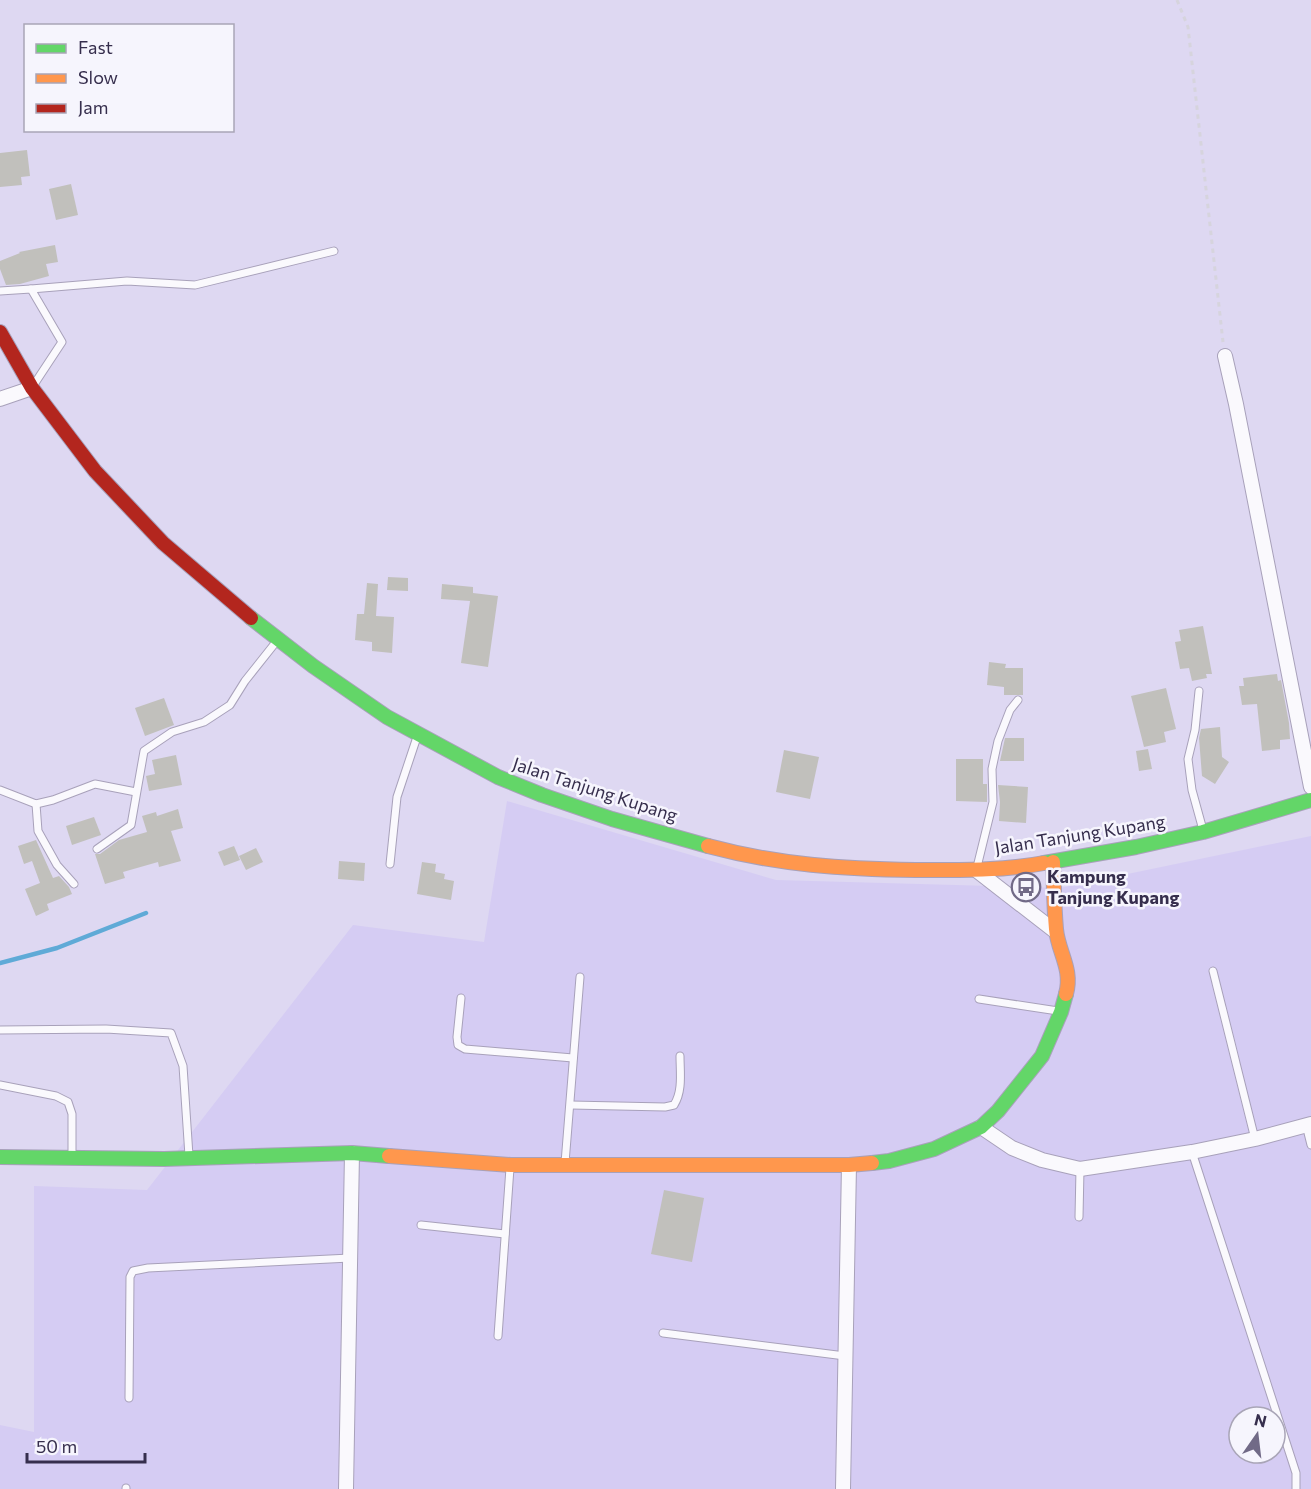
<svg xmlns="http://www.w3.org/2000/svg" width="1311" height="1489" font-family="Commissioner,sans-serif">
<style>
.built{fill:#d5ccf3;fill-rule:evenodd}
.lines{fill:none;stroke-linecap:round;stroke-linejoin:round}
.stream{stroke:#5faad7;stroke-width:4.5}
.building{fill:#c1c0bc}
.lane-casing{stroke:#a8a1ba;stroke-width:9}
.street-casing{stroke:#a8a1ba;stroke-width:16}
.fast-casing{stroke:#a8a1ba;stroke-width:16}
.slow-casing{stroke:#a8a1ba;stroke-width:16}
.jam-casing{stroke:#a8a1ba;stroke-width:16}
.path{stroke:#d6d4dd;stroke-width:3;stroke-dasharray:4.5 4.5;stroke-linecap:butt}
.lane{stroke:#faf9fd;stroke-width:7}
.street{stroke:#faf9fd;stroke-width:14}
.fast{stroke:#63d668;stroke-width:14}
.slow{stroke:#ff974d;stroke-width:14}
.jam{stroke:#b3261e;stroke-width:14}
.labels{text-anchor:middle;stroke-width:5;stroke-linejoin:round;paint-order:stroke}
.street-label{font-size:18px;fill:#362e4d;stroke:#f6f5fd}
.poi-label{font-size:18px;font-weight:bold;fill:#362e4d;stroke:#f6f5fd;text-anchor:start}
</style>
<rect width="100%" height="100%" fill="#ded8f2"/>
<path class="built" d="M507 801 776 880 1060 888 1311 836V1489H0V1425L34 1432V1186L147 1190 353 925 484 942ZM1239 1417H1275V1453H1239Z"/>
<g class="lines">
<path class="stream" d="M0 963 57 948 146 913"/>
</g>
<g class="building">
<path d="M27 150 30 176 21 177 22 185 0 187V153Z"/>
<path d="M71 184 78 215 56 220 49 189Z"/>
<path d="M55 245 58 262 46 264 49 276 20 284 6 285 0 269V261L20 253 19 252Z"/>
<path d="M388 577 408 578V591L387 590Z"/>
<path d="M367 583 378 584 376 616 394 617 392 653 372 651V642L355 640 357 614H364Z"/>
<path d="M442 584 473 587V593L498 596 488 667 461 663 470 601 441 599Z"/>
<path d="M1203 626 1212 674H1206L1207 678 1192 681 1189 668 1180 669 1175 642 1181 641 1179 630Z"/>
<path d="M989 662 1006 664 1005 668H1023V695H1004V687L987 685Z"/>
<path d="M1277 674 1278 681 1281 680 1289 723 1290 739 1280 740V749L1262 751 1257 704 1242 705 1239 686H1244L1243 678Z"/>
<path d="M1166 688 1176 729 1164 732 1166 742 1144 747 1131 696Z"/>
<path d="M164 698 174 725 145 736 135 708Z"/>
<path d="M1220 727 1222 757 1229 762 1215 784 1202 776 1199 738 1201 729Z"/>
<path d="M1005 738H1024V761H1000Z"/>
<path d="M1148 749 1152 769 1139 771 1136 751Z"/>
<path d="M784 750 819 757 810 799 776 792Z"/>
<path d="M176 755 182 785 149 791 146 776 155 774 152 760Z"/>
<path d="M956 759H983V784H987V802L956 801Z"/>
<path d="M998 785 1028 787 1026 823 999 821 1000 802Z"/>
<path d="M178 809 183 828 171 831 181 861 159 867 158 862 123 872 125 878 105 884 95 854H100L119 840 147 832 142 816 156 812 157 816Z"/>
<path d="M94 817 101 835 72 845 66 826Z"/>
<path d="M36 840 53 878 59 876 69 887 72 894 47 904 49 910 36 916 25 889 40 883 32 861 24 864 18 846Z"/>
<path d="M234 846 240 860 224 866 218 852Z"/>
<path d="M256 848 263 862 246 870 239 856Z"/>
<path d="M339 861 365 863 364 881 338 879Z"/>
<path d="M422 862 436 864 435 872 445 874 444 879 454 881 451 900 417 894Z"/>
<path d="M664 1190 704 1198 692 1262 651 1254Z"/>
</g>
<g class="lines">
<g class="lane-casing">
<g id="lane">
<path d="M31 289 127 281 195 285 334 251"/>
<path d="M0 291 31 289 62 342 33 386"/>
<path d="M1199 691 1195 730 1188 759 1192 790 1203 830"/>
<path d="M0 790 36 804 53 800 95 784 136 792"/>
<path d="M36 804 38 831 57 865 74 884"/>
<path d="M97 849 131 825 144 751 172 732 204 722 230 705 245 681 276 642"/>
<path d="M390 864 397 797 417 737"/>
<path d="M977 867 993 802 992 769 998 741 1010 710 1018 700"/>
<path d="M1213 971 1255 1139"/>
<path d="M461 998 457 1037 458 1045 465 1049 573 1058"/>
<path d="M979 999 1058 1011"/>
<path d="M0 1030 106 1029 171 1033 183 1066 189 1156"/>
<path d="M0 1085 56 1096 68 1102 72 1114V1157"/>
<path d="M571 1105 665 1107 674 1105C683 1091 680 1072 680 1056"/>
<path d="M1306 1125 1311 1145"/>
<path d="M1192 1152 1296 1473V1489"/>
<path d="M565 1163 580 977"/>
<path d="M1079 1217 1080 1169"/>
<path d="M421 1225 505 1234"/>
<path d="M663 1333 845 1356"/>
<path d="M498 1336 510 1168"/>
<path d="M129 1398 130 1277 133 1271 148 1268 350 1258"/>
<path d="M126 1488V1489"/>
</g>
</g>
<g class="street-casing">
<g id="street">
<path d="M1225 356 1236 404 1311 787"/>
<path d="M0 399 32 388"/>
<path d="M976 870 1056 932"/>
<path d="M981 1127 1012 1148 1042 1160 1080 1169 1192 1152 1255 1139 1311 1124"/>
<path d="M346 1489 352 1153"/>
<path d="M843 1489 849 1165"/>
</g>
</g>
<g class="fast-casing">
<g id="fast">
<path d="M251 618 313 666 387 717 498 777 542 795 612 819 708 846"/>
<path d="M1044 863 1136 847 1203 832 1311 800"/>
<path d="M0 1157 164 1159 352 1153 389 1156"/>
<path d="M872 1163 889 1161 934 1149 981 1127 998 1111 1042 1056 1061 1012 1066 994"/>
</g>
</g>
<g class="slow-casing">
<g id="slow">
<path d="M708 846C779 865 843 869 916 870 959 870 1002 871 1044 863"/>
<path d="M1053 862C1054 884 1054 907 1056 929 1058 952 1073 969 1066 994"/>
<path d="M389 1156 511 1165H849L872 1163"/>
</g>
</g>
<g class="jam-casing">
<path id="jam" d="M0 332 32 388 95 471 163 543 251 618"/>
</g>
<path class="path" d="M1177 0 1188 27 1223 342"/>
<use href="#lane" class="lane"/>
<use href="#street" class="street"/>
<use href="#fast" class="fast"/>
<use href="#slow" class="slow"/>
<use href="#jam" class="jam"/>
</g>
<defs>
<g id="bus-ring" transform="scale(1.5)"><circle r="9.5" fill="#f6f5fd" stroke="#716a87" stroke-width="1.5"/><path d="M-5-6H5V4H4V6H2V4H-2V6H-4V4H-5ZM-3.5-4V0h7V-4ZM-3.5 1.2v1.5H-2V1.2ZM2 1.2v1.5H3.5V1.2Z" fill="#716a87"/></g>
</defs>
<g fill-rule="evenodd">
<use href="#bus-ring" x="1026" y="887"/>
</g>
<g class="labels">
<g class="street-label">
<text transform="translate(595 790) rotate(18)" y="6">Jalan Tanjung Kupang</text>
<text transform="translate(1080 835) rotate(-9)" y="6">Jalan Tanjung Kupang</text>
</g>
<g class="poi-label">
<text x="1047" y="883">Kampung<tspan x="1047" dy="21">Tanjung Kupang</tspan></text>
</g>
</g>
<rect x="24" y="24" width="210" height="108" fill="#f6f5fd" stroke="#a9a5b7" stroke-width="1.5"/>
<rect x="36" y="44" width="30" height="9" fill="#63d668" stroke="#a9a5b7" stroke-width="1.5"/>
<text x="78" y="54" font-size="18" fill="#362e4d">Fast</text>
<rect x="36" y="74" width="30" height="9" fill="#ff974d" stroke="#a9a5b7" stroke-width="1.5"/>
<text x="78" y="84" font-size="18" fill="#362e4d">Slow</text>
<rect x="36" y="104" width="30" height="9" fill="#b3261e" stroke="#a9a5b7" stroke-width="1.5"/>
<text x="78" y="114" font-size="18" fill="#362e4d">Jam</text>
<g transform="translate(1257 1435) rotate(14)"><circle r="28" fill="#f6f5fd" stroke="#a9a5b7" stroke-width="1.5"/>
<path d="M0-4.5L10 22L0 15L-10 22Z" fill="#716a87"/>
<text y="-9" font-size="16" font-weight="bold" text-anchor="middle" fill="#362e4d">N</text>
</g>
<path d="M27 1453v9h118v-9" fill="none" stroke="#362e4d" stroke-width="3"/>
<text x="36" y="1453" font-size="18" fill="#362e4d" stroke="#f6f5fd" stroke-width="4.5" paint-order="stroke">50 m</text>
</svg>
